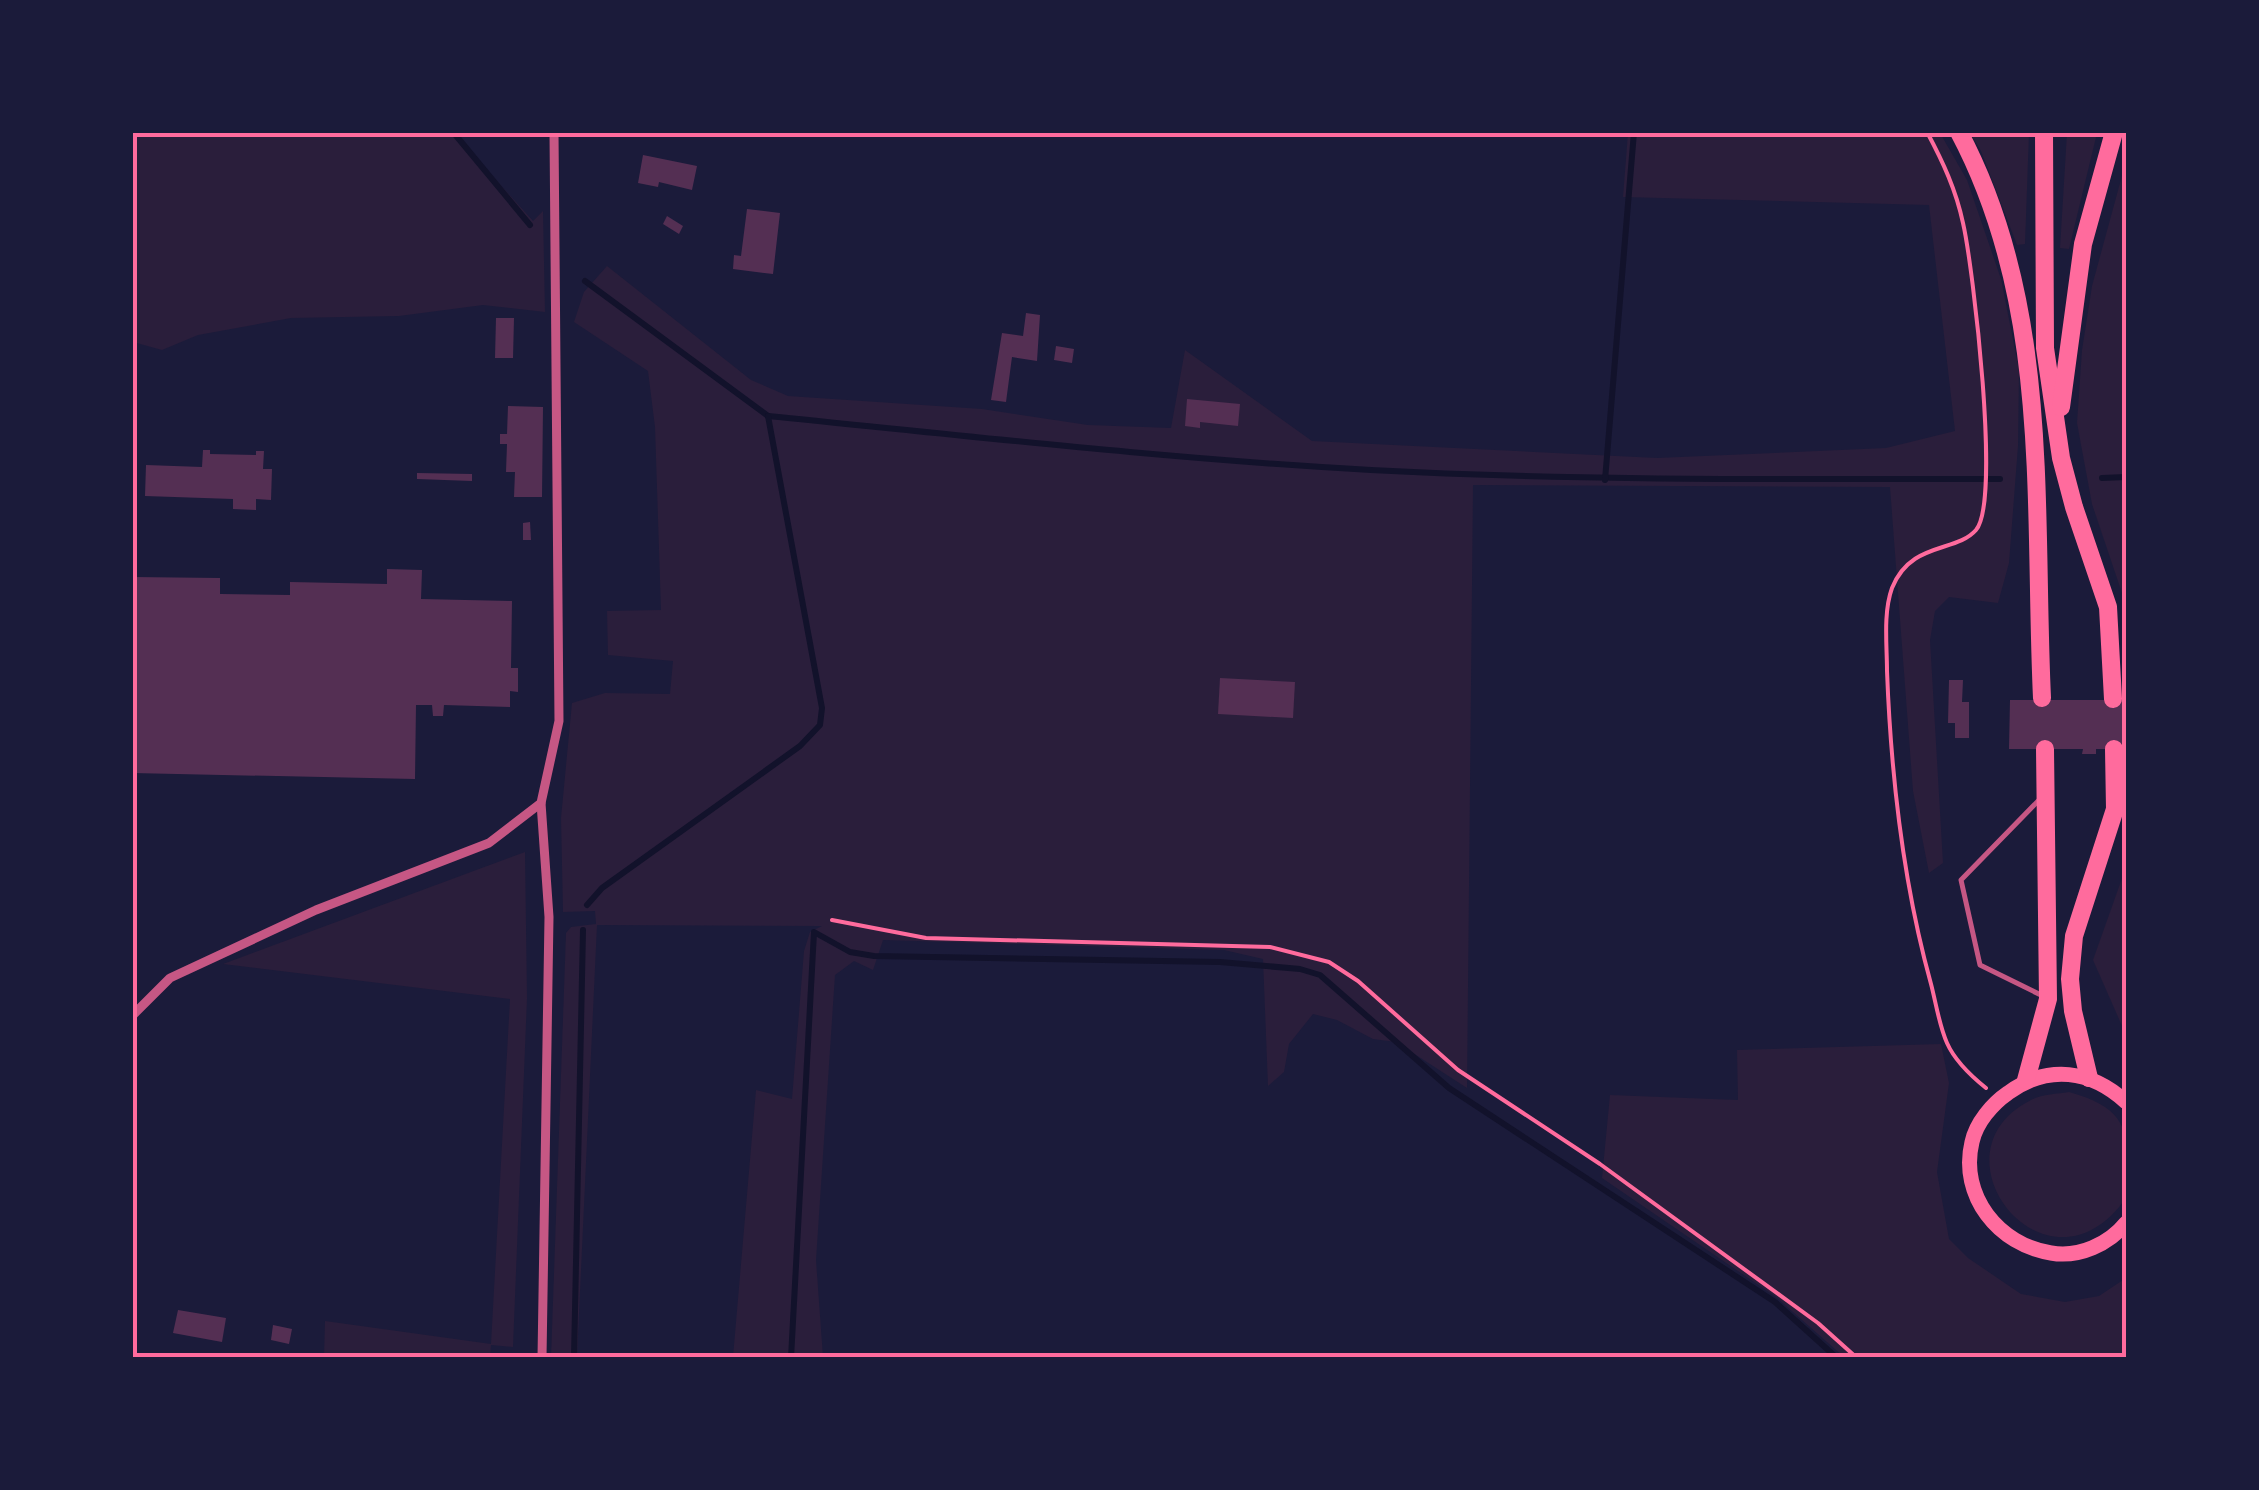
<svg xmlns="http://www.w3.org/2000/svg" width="2259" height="1490" font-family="Quicksand,sans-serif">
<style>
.green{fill:#2a1e3b}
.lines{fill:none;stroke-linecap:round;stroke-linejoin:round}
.stream{stroke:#12122b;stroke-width:6}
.building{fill:#542f53}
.path{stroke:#ff6b9d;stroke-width:4}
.service{stroke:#c65784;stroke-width:5}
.minor{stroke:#c65784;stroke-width:9}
.primary{stroke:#ff6b9d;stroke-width:15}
.motorway{stroke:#ff6b9d;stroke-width:18}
.neatline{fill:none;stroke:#ff6b9d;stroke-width:4}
</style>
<rect width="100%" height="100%" fill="#1b1b3a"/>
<g class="green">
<path d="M132 133H454L533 221 543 211 545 312 483 305 399 316 291 318 198 335 162 350 133 342Z"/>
<path d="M1628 133H1940L1967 180 2001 279 2019 370 2018 446 2009 563 1998 603 1949 597 1935 611 1930 640 1943 863 1929 873 1913 791 1890 487 1473 485 1467 1088 1396 1042 1373 1039 1337 1020 1313 1014 1289 1044 1284 1072 1268 1086 1263 959 1224 950 883 940 873 970 854 961 835 975 816 1260 823 1357H733L756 1090 792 1099 804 951 810 932 822 926 597 925 577 1357 551 1358 566 933 571 927 596 924 595 911 563 912 561 818 572 703 605 693 670 694 673 661 608 655 607 611 661 610 655 427 648 371 574 322 584 292 607 266 751 380 788 396 982 409 1088 425 1171 428 1185 350 1312 441 1657 458 1886 448 1955 431 1929 205 1623 197Z"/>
<path d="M1970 133H2029L2025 244 2017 245 1981 151Z"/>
<path d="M2067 133H2097L2069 249 2060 248Z"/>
<path d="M2126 161V605L2092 504 2077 423 2082 350 2092 286Z"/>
<path d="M525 852 527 998 513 1347 491 1345 490 1357H324L325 1321 491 1344 510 999 223 964Z"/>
<path d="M2126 867V1035L2093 960Z"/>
<path d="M1941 1044 1949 1083 1937 1172 1949 1239 1968 1258 2021 1294 2065 1302 2099 1296 2126 1278V1357H1844L1776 1297 1602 1178 1610 1095 1738 1100 1737 1050Z"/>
<path d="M2069 1092C2137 1111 2127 1139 2126 1198 2048 1309 1924 1154 2031 1100 2042 1094 2057 1094 2069 1092Z"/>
</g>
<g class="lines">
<g class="stream">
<path d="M453 132 530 225"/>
<path d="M585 281 768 416"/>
<path d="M768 416C969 436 1170 459 1371 470 1581 481 1791 479 2000 479"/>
<path d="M2102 478 2126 477"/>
<path d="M1605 480 1634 132"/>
<path d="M587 905 602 888 800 746 820 725 822 708 768 416"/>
<path d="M574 1358 583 930"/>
<path d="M791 1358 814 932 850 952 874 956 1220 962 1300 969 1320 975 1449 1088 1775 1302 1837 1358"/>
</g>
</g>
<g class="building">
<path d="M643 155 697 166 692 190 659 182 658 187 638 183Z"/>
<path d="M747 209 780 213 773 274 733 269 734 255 741 256Z"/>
<path d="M667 216 683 226 679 234 663 224Z"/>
<path d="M1026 313 1040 315 1037 361 1012 357 1006 402 991 400 1002 333 1023 336Z"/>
<path d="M496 318H514L513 358H495Z"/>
<path d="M1056 346 1074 349 1072 363 1054 360Z"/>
<path d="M1187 399 1240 404 1238 426 1200 422V428L1185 426Z"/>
<path d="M508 406 543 407 542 497H514L515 472H506L507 444H500V434H507Z"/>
<path d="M203 450H210V454L256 455V451H264L263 469H272L271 500 256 499V510L233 509V499L145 496 146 465 202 467Z"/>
<path d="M417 473 472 474V481L417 479Z"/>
<path d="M530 522 531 540H523V523Z"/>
<path d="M387 569 422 570 421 599 512 601 511 668H518V692L510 691V707L444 705 443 716H433L432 705H416L415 779 132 773V577L220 578V594L290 595V582L387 584Z"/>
<path d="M1220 678 1295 682 1293 718 1218 714Z"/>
<path d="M1949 680H1963L1962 702H1969V738H1955V723H1948Z"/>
<path d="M2010 700H2126V749H2096V754H2082L2083 749H2009Z"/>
<path d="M178 1310 226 1318 222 1342 173 1333Z"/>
<path d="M273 1325 292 1329 289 1344 271 1340Z"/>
</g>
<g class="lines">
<g class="path">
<path d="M1927 132C1943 162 1956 190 1963 223 1973 267 2001 501 1976 530 1956 553 1911 541 1892 588 1883 613 1887 645 1887 671 1891 776 1903 883 1931 984 1936 1003 1939 1025 1947 1043 1955 1061 1971 1076 1986 1088"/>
<path d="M832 920 926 938 1270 947 1329 962 1358 981 1458 1070 1600 1164 1818 1323 1857 1358"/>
</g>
<path class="service" d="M2041 798 1961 880 1980 965 2045 997"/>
<g class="minor">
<path d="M541 803 549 917 542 1358"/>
<path d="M132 1016 170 978 316 910 489 843 541 803 559 721 554 132"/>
</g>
<path class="primary" d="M2126 1102C2091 1070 2048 1064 2008 1093 1992 1104 1976 1123 1972 1142 1959 1196 1999 1245 2051 1253 2079 1258 2109 1244 2126 1223"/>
<g class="motorway">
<path d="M1959 132C2052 307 2033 506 2042 698"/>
<path d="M2044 132 2045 348 2061 458 2074 507 2108 607 2113 699"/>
<path d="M2061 407 2083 244 2114 132"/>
<path d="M2089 1078 2073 1011 2070 979 2074 936 2115 809 2114 749"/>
<path d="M2026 1080 2048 999 2045 749"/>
</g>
</g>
<rect width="2259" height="1490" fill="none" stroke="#1b1b3a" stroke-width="270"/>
<rect x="135" y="135" width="1989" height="1220" class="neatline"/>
</svg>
